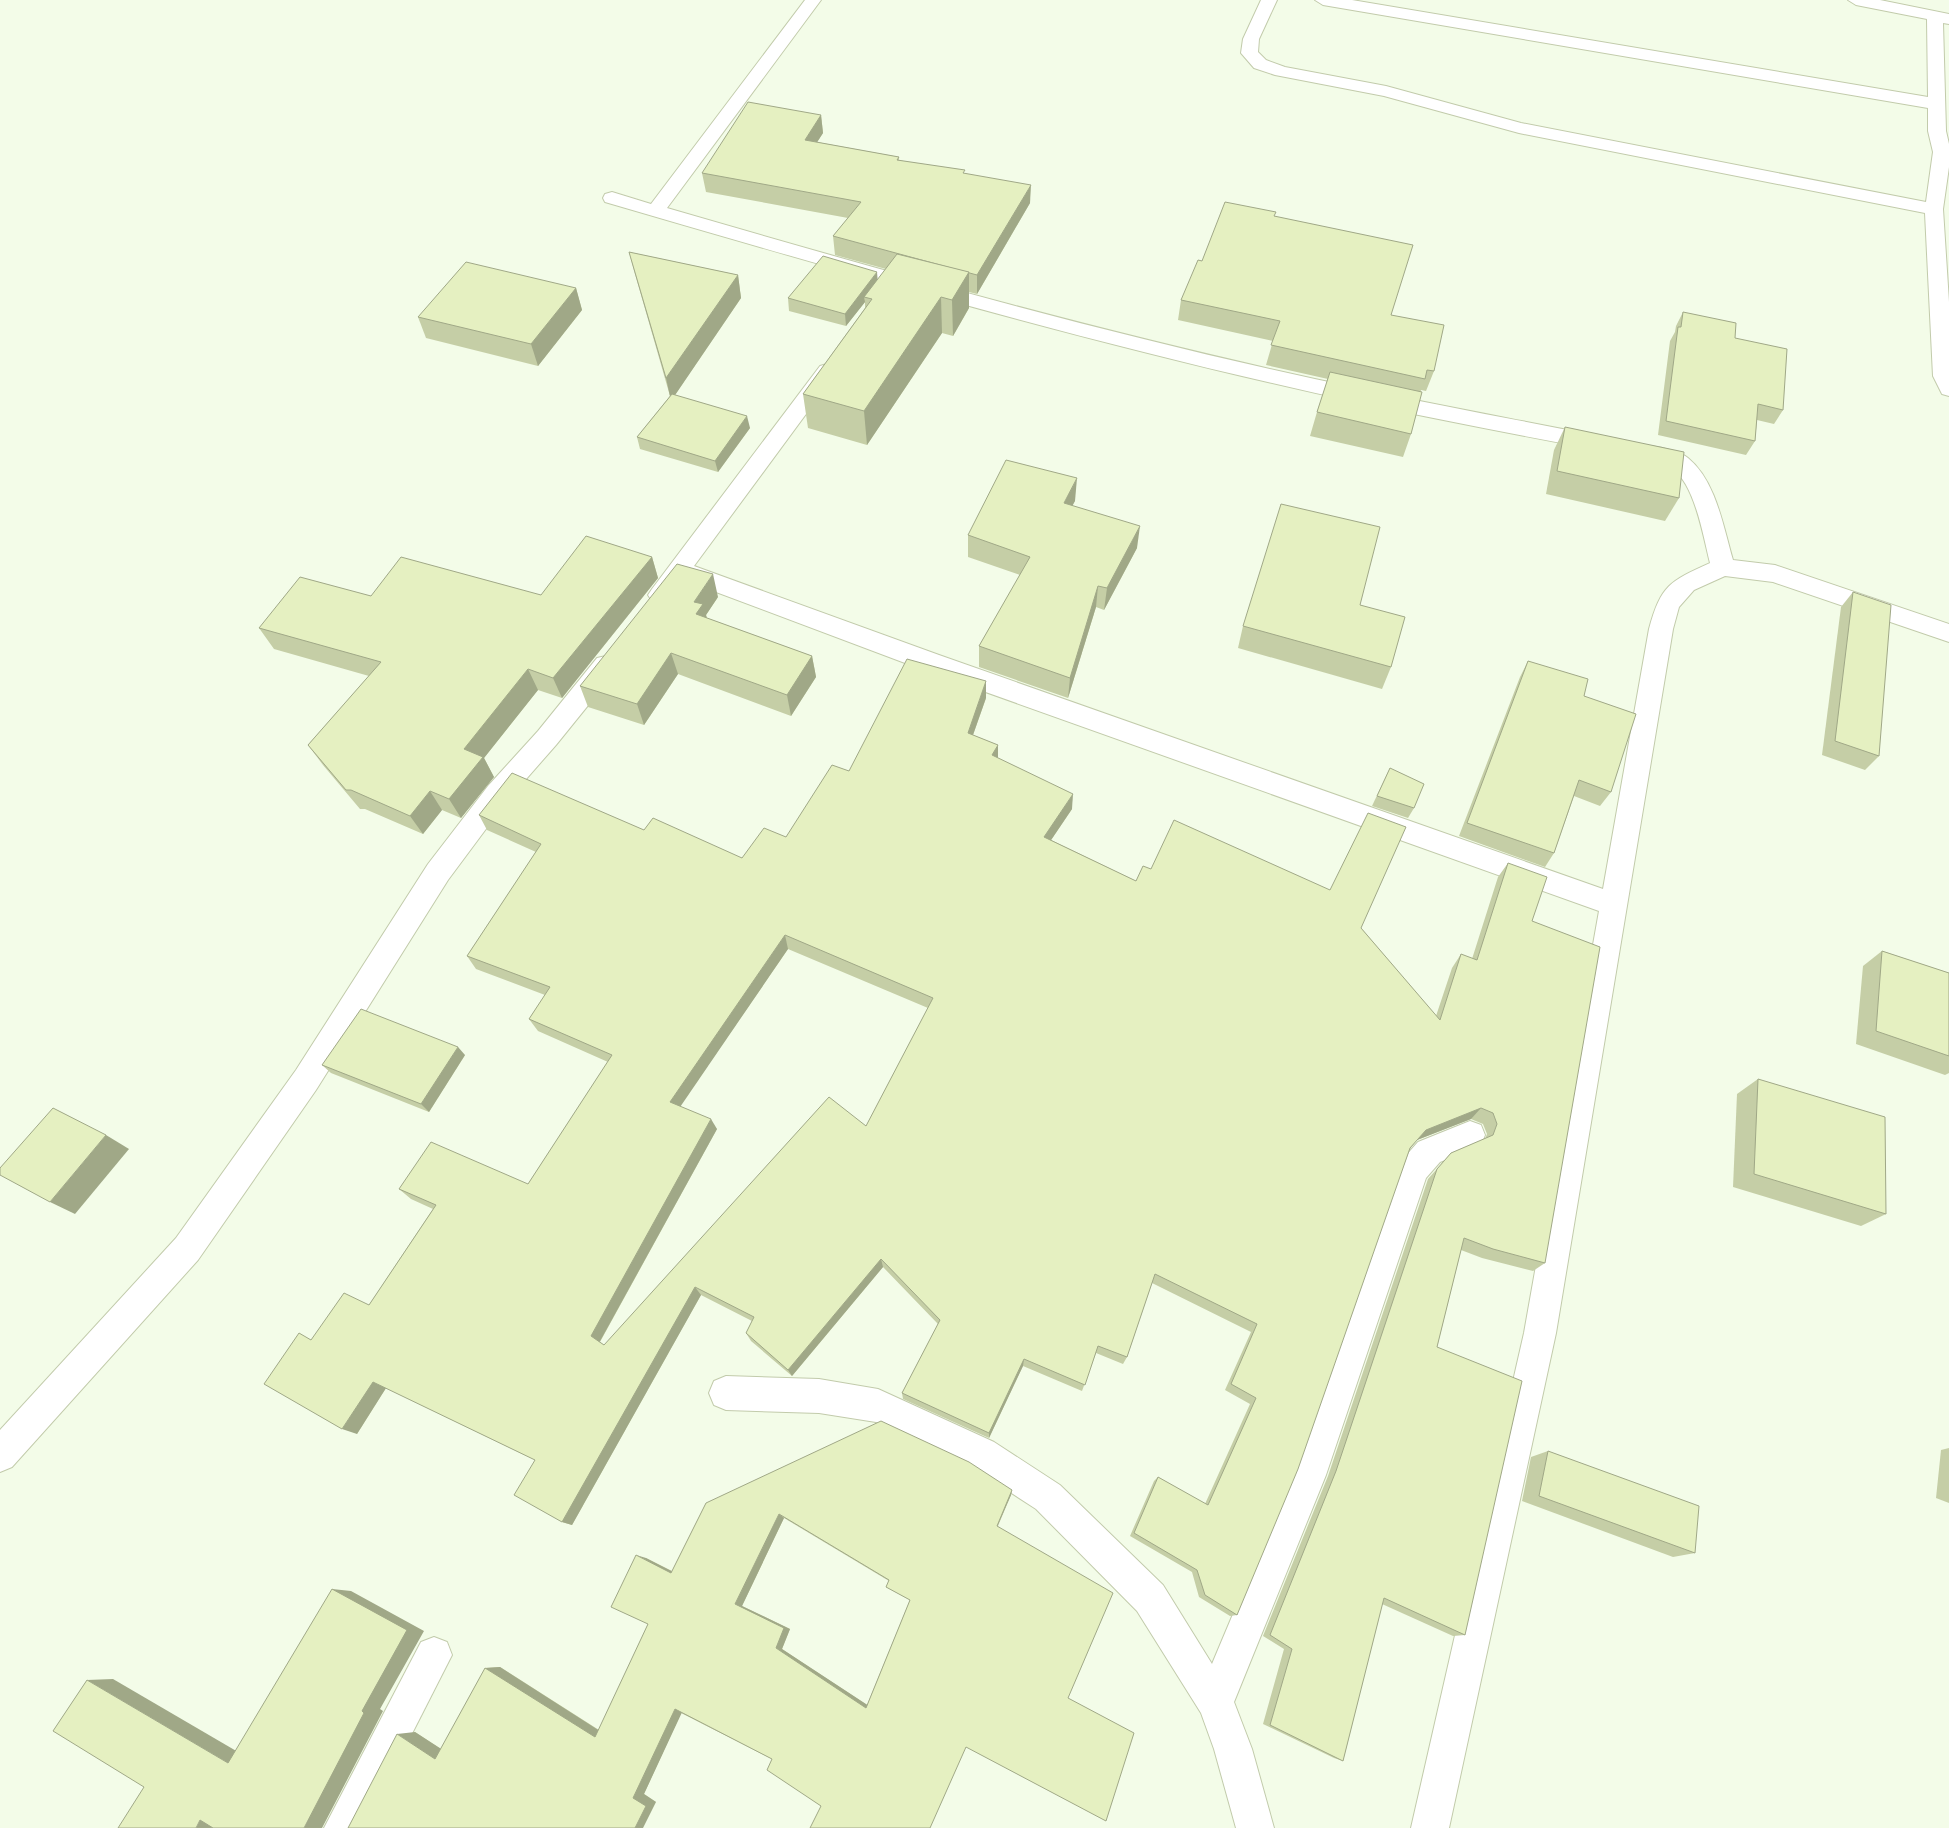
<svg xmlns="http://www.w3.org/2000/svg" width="1949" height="1828" font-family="Commissioner,sans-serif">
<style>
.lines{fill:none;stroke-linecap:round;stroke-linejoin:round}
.minor-casing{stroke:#c2cbab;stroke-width:2}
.minor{fill:#fff;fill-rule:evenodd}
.wall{fill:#c5cea6;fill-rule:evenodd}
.shaded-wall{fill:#a0a887}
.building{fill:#e5f0c1;stroke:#a0a887;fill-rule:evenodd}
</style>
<rect width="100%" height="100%" fill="#f3fce8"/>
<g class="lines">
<g class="minor-casing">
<g id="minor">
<path d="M805 0H821L667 208C897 275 1127 340 1362 389 1440 406 1519 420 1598 436L1606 438 1609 443 1606 448 1598 450C1519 435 1440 420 1361 403 1106 348 855 275 605 202L603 198 605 194 612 192 651 204Z"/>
<path d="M1261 0H1277L1259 39 1258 52 1266 60 1285 67 1386 86 1521 123 1926 202 1933 152 1928 131V108L1323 5 1315 0H1352L1928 97 1927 19 1856 5 1848 0H1880L1949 14V24L1943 23 1946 131 1949 144V167L1943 209 1949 302V396L1942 394 1933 376 1925 213 1519 133 1384 96 1275 75 1254 68 1241 53 1243 39Z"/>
<path d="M827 364 834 366 837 371 834 376 694 566 939 655 1603 889 1649 629C1661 585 1670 581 1710 563 1703 536 1695 482 1670 467 1661 461 1649 461 1639 458L1636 453 1639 448C1649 445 1657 447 1666 449 1673 451 1682 453 1688 458 1716 481 1723 526 1733 560L1775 565 1949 624V642L1773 582 1725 576 1694 590 1679 607 1673 629 1556 1333 1449 1828H1411L1524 1333 1599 911 921 669 684 580C674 593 669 607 652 601L648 595 652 589 820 366Z"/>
<path d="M606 656 615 658 618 665 615 672 556 745 506 802 448 880 316 1090 198 1260 12 1467 0 1472V1430L176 1238 296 1070 428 864 488 786 538 731 597 658Z"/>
<path d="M1470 1121 1481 1125 1485 1135 1481 1145 1440 1162 1426 1178 1326 1475 1234 1702 1252 1749 1274 1828H1236L1214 1749 1201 1713 1137 1611 1036 1509 970 1466 876 1422 819 1413 726 1410 714 1405 709 1393 714 1381 726 1376 819 1379 878 1389 994 1442 1060 1485 1163 1585 1212 1664 1292 1474 1403 1159 1418 1142Z"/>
<path d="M434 1637 447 1642 452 1655 364 1828H324L421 1642Z"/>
</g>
</g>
<use href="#minor" class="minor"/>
</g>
<g class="wall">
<path d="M821 115 823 133 817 142 899 157V160L965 174 1030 203 977 294 969 292V308L953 336 942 333 867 445 808 428 803 394 865 308V302L846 326 789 311 788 298 878 280 886 269 835 255 833 236 848 218 706 192 702 173Z"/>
<path d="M1275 216 1391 315 1434 371 1426 391 1421 390 1411 434 1403 457 1310 436 1317 412 1328 379 1266 365 1273 341 1178 320 1181 300 1202 261Z"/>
<path d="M629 252 738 275 741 298 675 395 750 428 718 472 640 449 637 437 670 396 635 274Z"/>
<path d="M576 288 582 310 538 366 426 338 418 317Z"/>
<path d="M1683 312 1735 338 1783 410 1774 424 1757 420 1755 441 1746 455 1658 435 1670 341 1675 332 1676 326Z"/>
<path d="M1565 427 1679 498 1665 521 1546 494 1554 450Z"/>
<path d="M1075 501 1072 505 1137 548 1104 610 1096 607 1068 698 979 667V646L1020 575 968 557V535Z"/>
<path d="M652 557 658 578 562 698 538 690 484 758 494 777 461 818 442 810 423 834 365 809H360L323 765 308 745 369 676 274 649 259 628 371 596 541 595Z"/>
<path d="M1853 592 1879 756 1865 770 1822 755 1841 607Z"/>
<path d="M718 597 706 615 707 618 812 656 816 677 791 716 678 674 644 725 588 707 580 686Z"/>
<path d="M1360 605 1391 667 1382 689 1238 648 1243 626Z"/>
<path d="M1528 661 1584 696 1611 792 1600 806 1574 796 1554 853 1545 867 1459 836 1520 677Z"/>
<path d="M986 698 973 735 998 745V758L1072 809 1051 840 1136 881 1151 869 1361 928 1436 1016 1452 968 1461 954 1472 959 1498 877 1508 863 1532 921 1545 1263 1533 1271 1482 1258 1461 1250 1437 1347 1465 1635 1453 1636 1382 1604 1343 1761 1334 1758 1263 1724 1284 1649 1263 1636 1328 1476 1428 1179 1451 1153 1485 1139 1487 1134 1483 1124 1471 1119 1417 1140 1410 1149 1237 1615 1230 1616 1199 1597 1192 1572 1130 1536 1154 1481 1158 1477 1205 1504 1250 1404 1225 1390 1251 1332 1152 1283 1127 1357 1123 1364 1096 1353 1082 1391 1023 1366 989 1438 903 1399 902 1393 938 1324 883 1267 792 1376 751 1341 746 1333 752 1321 701 1295 572 1525 562 1522 535 1460 386 1388 357 1434 312 1339 369 1305 433 1209 411 1199 399 1189 528 1184 608 1062 538 1031 529 1019 545 995 476 969 467 956 536 852 487 830 479 815 644 830 742 858 786 837 849 771ZM788 949 928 1008 866 1126 604 1345 600 1342 717 1129 680 1106Z"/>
<path d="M1390 768 1414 808 1408 818 1372 806Z"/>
<path d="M1882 951 1949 973V1073L1945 1075 1856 1044 1863 966Z"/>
<path d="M465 1055 429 1112 331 1073 322 1065Z"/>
<path d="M1758 1079 1886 1214 1861 1226 1733 1187 1737 1094Z"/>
<path d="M1949 1448V1503L1936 1498 1941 1450Z"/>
<path d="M1548 1451 1695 1553 1673 1557 1522 1501 1531 1457Z"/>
<path d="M1012 1490 1011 1495 998 1526 966 1747 821 1806 772 1759 681 1713 644 1794 656 1802 348 1828 415 1732 441 1749 485 1668 500 1667 599 1730 648 1624 646 1558 672 1571 706 1503ZM784 1518 889 1581 886 1587 910 1600 867 1705 782 1649 790 1629 742 1606Z"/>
</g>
<g class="shaded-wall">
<path d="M821 115 823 133 807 158 805 140Z"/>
<path d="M1031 185 1030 203 977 294V275Z"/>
<path d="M877 272 878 284 864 297 865 302 846 326 845 314Z"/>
<path d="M969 272V308L953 336 952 300Z"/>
<path d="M738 275 741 298 671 401 666 378Z"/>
<path d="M576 288 582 310 538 366 531 344Z"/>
<path d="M941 297 942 333 867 445 864 411Z"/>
<path d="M747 416 750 428 718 472 715 461Z"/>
<path d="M1077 478 1075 501 1062 525 1064 503Z"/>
<path d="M1140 526 1137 548 1104 610 1107 588Z"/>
<path d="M652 557 658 578 562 698 553 678Z"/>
<path d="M713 574 718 597 706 615 709 626 696 614 694 602Z"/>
<path d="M1098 586 1096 607 1068 698 1070 678Z"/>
<path d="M671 653 678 674 644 725 637 704Z"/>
<path d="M812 656 816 677 791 716 787 695Z"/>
<path d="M528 669 538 690 484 758 494 777 461 818 449 799 464 749Z"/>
<path d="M986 681V698L968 749V733Z"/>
<path d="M998 745V761L992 755Z"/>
<path d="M430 791 442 810 423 834 410 816Z"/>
<path d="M1073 794 1072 809 1043 852 1044 837Z"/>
<path d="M785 935 788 949 676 1113 670 1102Z"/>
<path d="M458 1047 465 1055 429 1112 421 1104Z"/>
<path d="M1481 1108 1471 1119 1417 1140 1426 1130Z"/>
<path d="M711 1119 717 1129 599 1343 591 1336Z"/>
<path d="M106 1135 129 1149 75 1214 50 1202Z"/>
<path d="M881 1259 883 1267 792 1376 788 1370Z"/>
<path d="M695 1287 701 1295 572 1525 562 1522Z"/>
<path d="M1024 1359 1023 1366 989 1438V1433Z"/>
<path d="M373 1382 386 1388 357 1434 342 1429Z"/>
<path d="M1012 1490 1011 1495 996 1529 997 1526Z"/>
<path d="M779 1514 784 1518 742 1606 790 1629 782 1649 869 1706 866 1708 776 1648 735 1604Z"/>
<path d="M636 1555 646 1558 679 1575 671 1573Z"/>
<path d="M332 1589 351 1591 424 1631 380 1709 383 1711 322 1828H304L362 1711Z"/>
<path d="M500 1667 606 1735 595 1737 485 1668Z"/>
<path d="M113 1679 250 1759 228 1763 87 1680Z"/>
<path d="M684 1708 644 1794 656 1802 643 1828H635L633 1798 675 1709Z"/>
<path d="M415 1732 452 1756 435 1759 397 1734Z"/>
<path d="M200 1820 217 1828H196Z"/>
</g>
<g class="building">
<path d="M748 102 821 115 805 140 899 157 897 160 965 170 963 173 1031 185 977 275 833 236 861 202 702 173Z"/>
<path d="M1225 202 1276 212 1274 216 1413 245 1391 315 1444 325 1434 371 1427 370 1425 379 1271 345 1280 321 1181 300 1198 260 1202 261Z"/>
<path d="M629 252 738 275 666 378Z"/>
<path d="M897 254 969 272 952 300 941 297 864 411 803 394 872 299 864 297Z"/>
<path d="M823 256 877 272 845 314 788 298Z"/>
<path d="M466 262 576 288 531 344 418 317Z"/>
<path d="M1683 312 1736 323 1735 338 1787 349 1783 410 1758 404 1755 441 1666 421 1678 327H1681Z"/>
<path d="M1330 372 1422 392 1411 434 1317 412Z"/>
<path d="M672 394 747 416 715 461 637 437Z"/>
<path d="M1565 427 1684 452 1679 498 1557 471Z"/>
<path d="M1006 460 1077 478 1064 503 1140 526 1107 588 1098 586 1070 678 979 646 1030 557 968 535Z"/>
<path d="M1281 504 1380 527 1360 605 1405 617 1391 667 1243 626Z"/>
<path d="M586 536 652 557 553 678 528 669 464 749 483 757 449 799 430 791 410 816 351 790H346L308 745 381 662 259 628 300 577 371 596 401 557 541 595Z"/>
<path d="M677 564 713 574 694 602 703 604 696 614 812 656 787 695 671 653 637 704 580 686Z"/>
<path d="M1853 592 1891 605 1879 756 1835 741Z"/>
<path d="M907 659 986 681 968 733 998 745 992 755 1073 794 1044 837 1136 881 1143 866 1151 869 1174 820 1330 890 1368 813 1406 827 1361 928 1440 1020 1461 954 1477 960 1508 863 1547 877 1532 921 1600 947 1545 1263 1493 1249 1464 1238 1437 1347 1522 1381 1465 1635 1384 1598 1343 1761 1270 1725 1292 1649 1270 1635 1336 1471 1437 1169 1451 1153 1493 1135 1497 1124 1493 1113 1481 1108 1426 1130 1410 1148 1298 1469 1237 1615 1205 1595 1197 1570 1134 1533 1158 1477 1208 1505 1256 1398 1231 1384 1257 1324 1155 1274 1127 1357 1098 1346 1085 1385 1024 1359 989 1433 902 1393 940 1320 881 1259 788 1370 746 1333 754 1317 695 1287 562 1522 514 1495 535 1460 373 1382 342 1429 264 1384 299 1333 311 1340 344 1293 369 1305 436 1205 399 1189 431 1142 528 1184 612 1055 529 1019 550 987 467 956 541 844 479 815 512 773 644 830 653 818 742 858 764 828 786 837 832 765 849 771ZM785 935 933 998 866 1126 829 1097 604 1345 591 1336 711 1119 670 1102Z"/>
<path d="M1528 661 1588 679 1584 696 1636 714 1611 792 1579 780 1554 853 1467 823Z"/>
<path d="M1390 768 1424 784 1414 808 1377 796Z"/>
<path d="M1882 951 1949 973V1056L1876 1031Z"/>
<path d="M361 1009 458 1047 421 1104 322 1065Z"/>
<path d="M1758 1079 1885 1117 1886 1214 1754 1174Z"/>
<path d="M53 1108 106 1135 50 1202 0 1175V1168Z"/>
<path d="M881 1421 969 1462 1012 1490 997 1526 1113 1593 1068 1698 1134 1733 1106 1821 966 1747 930 1828H810L821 1806 767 1770 772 1759 675 1709 633 1798 646 1806 635 1828H348L397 1734 435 1759 485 1668 595 1737 648 1624 611 1607 636 1555 671 1573 706 1503ZM779 1514 889 1580 886 1587 910 1600 866 1708 776 1648 784 1628 735 1604Z"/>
<path d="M1548 1451 1699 1506 1695 1553 1539 1496Z"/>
<path d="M332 1589 407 1630 362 1711 364 1713 304 1828H213L200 1820 196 1828H118L144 1787 53 1731 87 1680 228 1763Z"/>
</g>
</svg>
